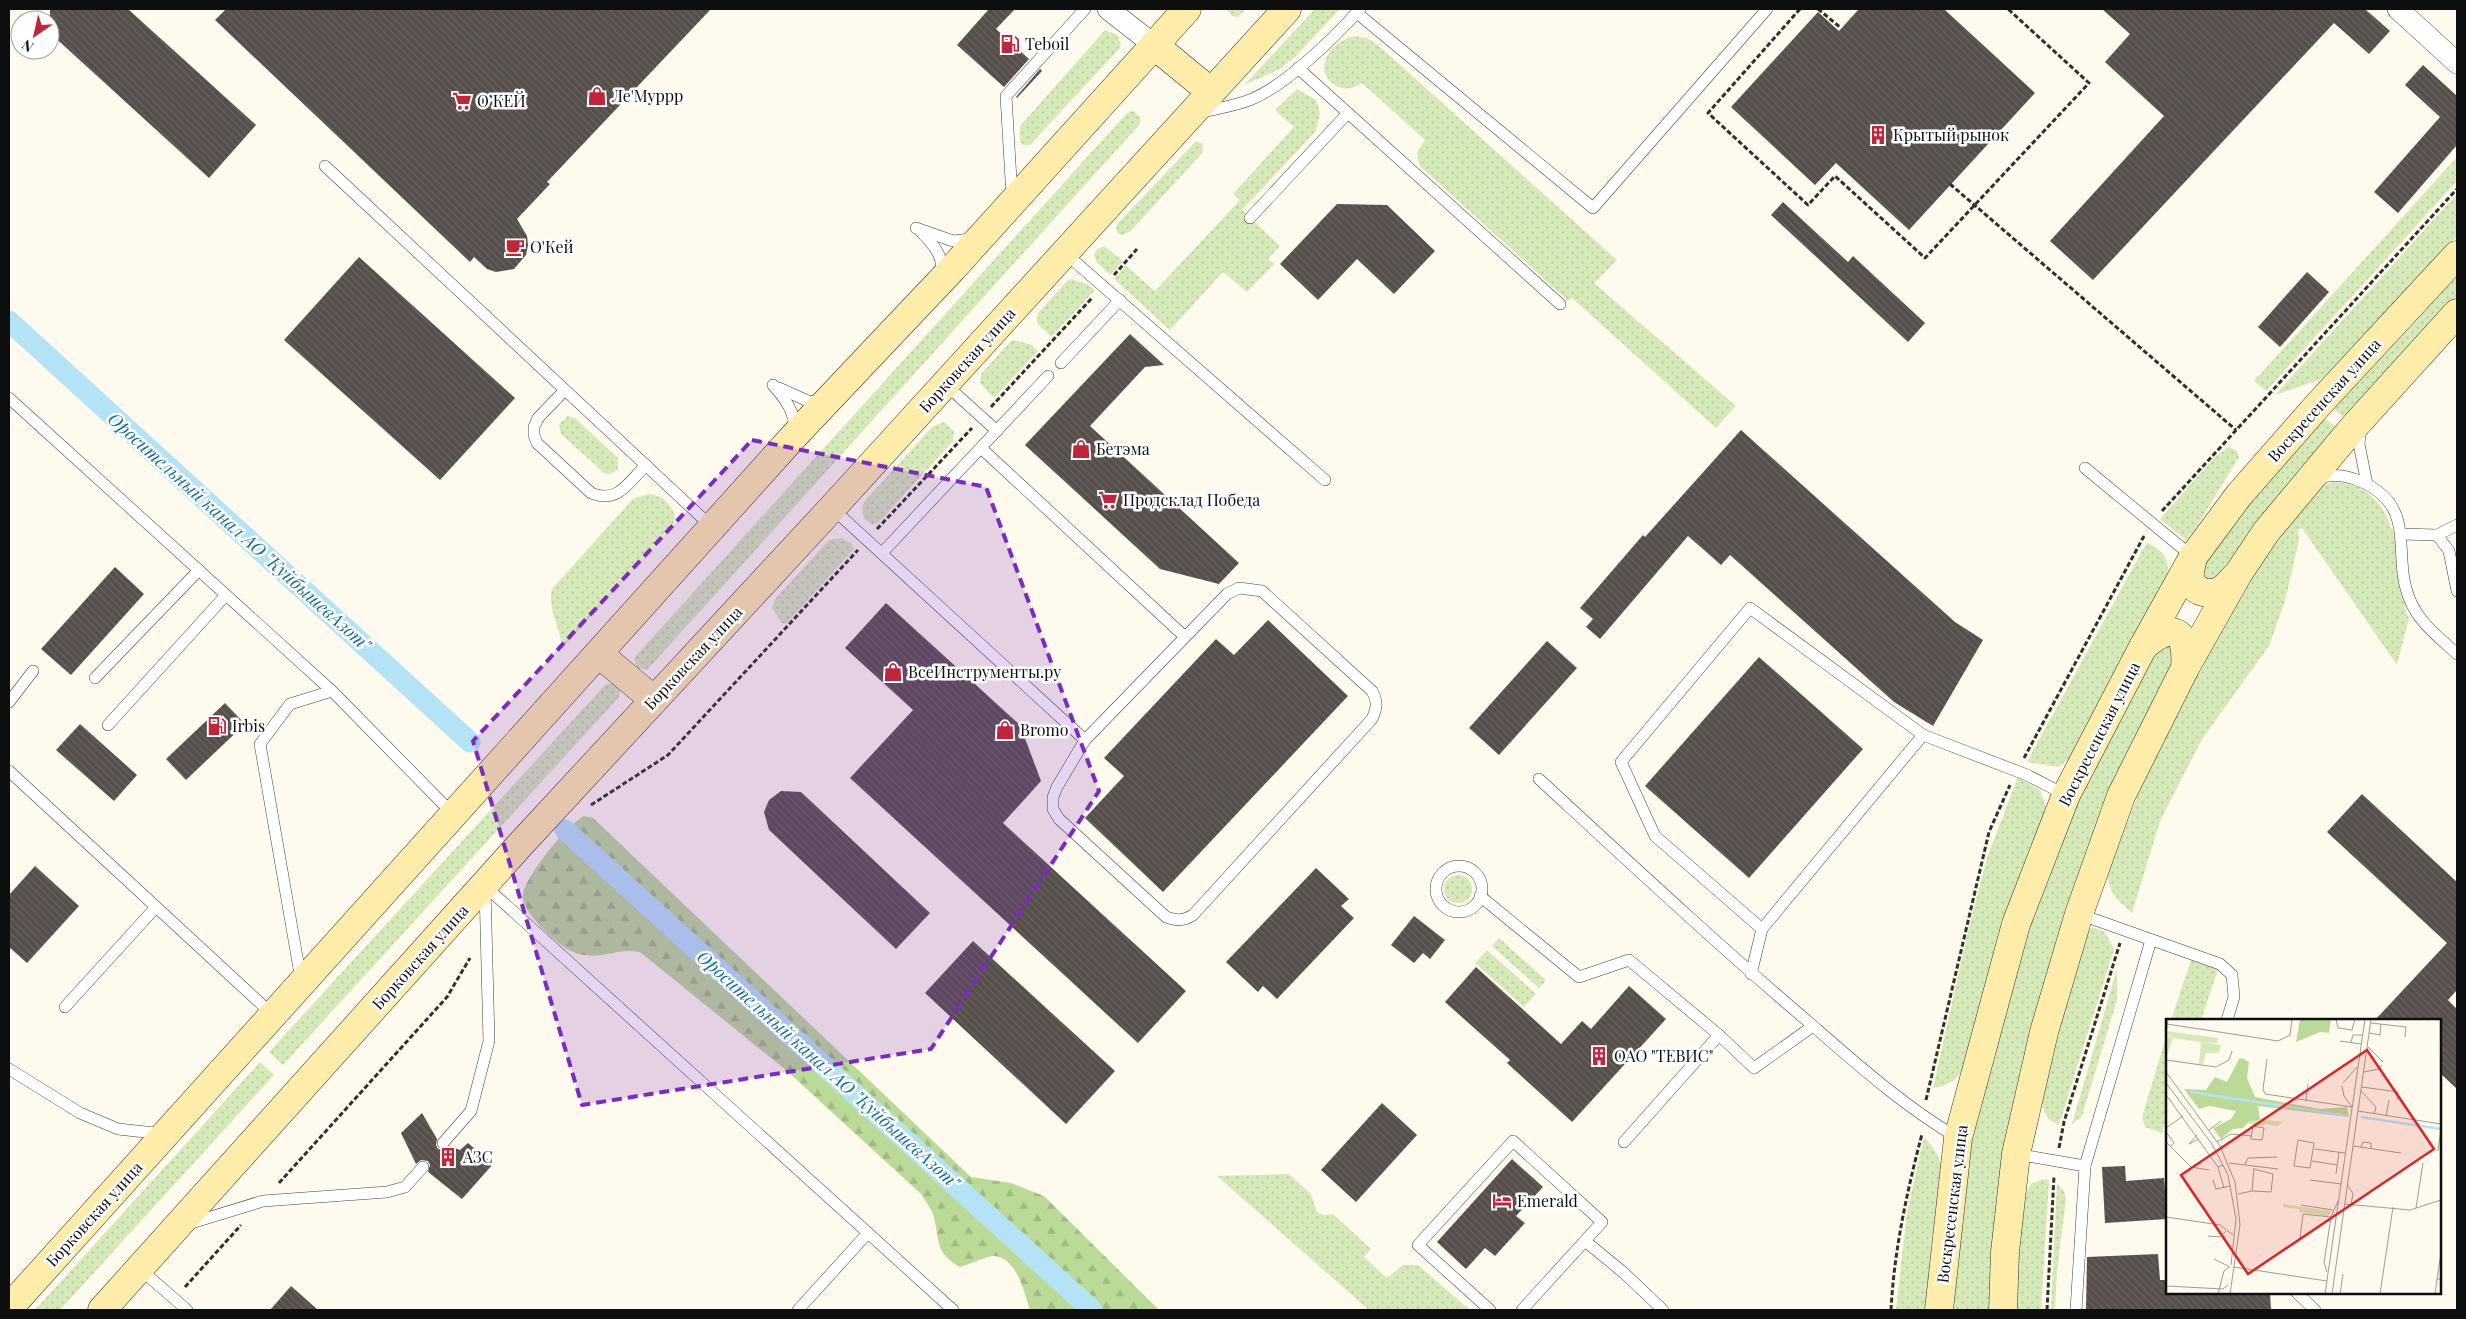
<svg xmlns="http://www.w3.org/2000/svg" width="2466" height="1319" font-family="'Playfair Display',serif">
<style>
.grass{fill:url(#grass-dots)}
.forest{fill:url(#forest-firs)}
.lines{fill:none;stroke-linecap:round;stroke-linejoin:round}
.canal{stroke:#b4e3f6;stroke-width:21}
.building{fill:url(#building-back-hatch)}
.service-casing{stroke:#414141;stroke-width:12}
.minor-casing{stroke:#414141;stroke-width:22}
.secondary-casing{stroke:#303030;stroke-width:29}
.path{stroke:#303030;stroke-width:3;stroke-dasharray:5 2.5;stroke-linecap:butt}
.service{stroke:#fff;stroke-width:11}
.minor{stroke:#fff;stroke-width:21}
.secondary{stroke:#feedaa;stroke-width:28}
.marked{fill:#7b2cbf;fill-opacity:0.2;stroke:#7b2cbf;stroke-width:4;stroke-dasharray:10 6;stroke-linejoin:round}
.labels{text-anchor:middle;stroke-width:5;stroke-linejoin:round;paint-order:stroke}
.poi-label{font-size:16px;fill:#0e0e0e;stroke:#fff;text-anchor:start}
.street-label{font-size:16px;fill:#0e0e0e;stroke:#fff}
.water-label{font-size:18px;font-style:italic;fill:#186f9f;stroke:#fff}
.inset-river{fill:none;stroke:#b4e3f6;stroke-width:2.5}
.inset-road{fill:none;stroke:#9f9c94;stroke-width:1}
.view{fill:#d62828;fill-opacity:0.15;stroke:#d62828;stroke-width:2.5}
.inset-edge{fill:none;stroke:#0e0e0e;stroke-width:2.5}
</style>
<defs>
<pattern id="grass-dots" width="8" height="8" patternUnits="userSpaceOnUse" patternTransform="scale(1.25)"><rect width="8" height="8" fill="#d6e9b8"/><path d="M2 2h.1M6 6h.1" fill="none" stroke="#b6c79d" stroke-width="1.8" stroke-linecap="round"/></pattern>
<pattern id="forest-firs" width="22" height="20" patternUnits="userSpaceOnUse" patternTransform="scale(1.25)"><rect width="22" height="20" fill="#bbda98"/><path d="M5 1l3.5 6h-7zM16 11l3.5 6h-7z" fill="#a0ba82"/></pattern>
<pattern id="building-back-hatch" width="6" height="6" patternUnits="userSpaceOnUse" patternTransform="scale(1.25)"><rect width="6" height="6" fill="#564e4a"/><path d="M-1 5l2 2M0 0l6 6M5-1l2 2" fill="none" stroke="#696360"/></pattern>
</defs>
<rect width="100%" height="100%" fill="#fffaee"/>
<g class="grass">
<path d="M1226 9H1246L1238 17 1232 16Z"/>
<path d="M1315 9H1340L1295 57 1280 69 1244 85Z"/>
<path d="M1105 30 1117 35 1121 44 1119 49 1030 145H1023L1020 141V126Z"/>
<path d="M1354 36 1367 38 1379 46 1617 260 1594 283 1736 406 1716 428 1572 298 1568 301 1419 165 1417 152 1425 140 1362 83C1346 94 1331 88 1324 71 1324 52 1337 41 1354 36Z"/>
<path d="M1297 89 1316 100 1320 113 1316 131 1242 210 1280 246 1268 259 1274 264 1247 292 1223 272 1170 330 1114 279 1126 266 1155 291 1240 200 1233 194 1294 127 1275 110Z"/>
<path d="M1133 111 1141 118 1140 124 647 670 637 668 634 658 1127 113Z"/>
<path d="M1196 141 1203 144 1202 153 1131 231 1123 235 1118 234 1116 228 1118 223Z"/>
<path d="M2457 157V181L2266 391 2254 381Z"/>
<path d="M2457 194V236L2330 376 2275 395Z"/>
<path d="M1104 246 1123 261 1110 275 1097 263 1094 255 1096 250Z"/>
<path d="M2457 271V299L2347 420 2332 408Z"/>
<path d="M1071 279 1089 285 1095 290 1051 337 1037 323 1038 313 1067 281Z"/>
<path d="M1014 340 1032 345 1038 351 994 398 980 383 981 374 1010 342Z"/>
<path d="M568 416 575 418 618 458V470L609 474 604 473 561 434 559 424Z"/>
<path d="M2324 418 2340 430 2224 574 2214 582 2202 578 2203 562 2227 528Z"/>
<path d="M944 422 954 431 953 441 878 523 872 524 864 519 862 507 864 502 932 427Z"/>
<path d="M2229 447 2237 451 2239 457 2197 526 2186 540 2160 519 2216 456Z"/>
<path d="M2335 482C2400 486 2399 563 2406 612L2409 618 2397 665 2302 528 2298 530 2299 540 2285 601 2269 646 2202 739 2160 821 2132 913C2119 901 2106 891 2108 872L2148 769 2212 644 2277 537 2319 486Z"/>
<path d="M649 494C663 496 673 504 675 518L673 524 562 648C561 627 547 610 552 589L633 499Z"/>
<path d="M842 538 852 544 854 549 786 624 782 623 772 608 775 599 829 540Z"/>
<path d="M2147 542C2165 553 2170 558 2167 580L2072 756 2059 767 2027 762Z"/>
<path d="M2167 642 2177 652 2123 768 1994 1238 1989 1310H1950L1972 1135 2033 913 2065 827 2152 651Z"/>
<path d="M611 683 617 686 620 691 619 697 283 1065 269 1052 605 685Z"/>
<path d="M2018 777 2040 790 2046 807 1999 947 1965 1066C1958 1079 1949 1086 1933 1088L1969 927 1987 858Z"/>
<circle cx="1458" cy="889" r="14"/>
<path d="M2093 927 2105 932 2114 949 2059 1125C2044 1119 2042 1109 2042 1093L2086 931Z"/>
<path d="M1499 938 1546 980 1539 988 1492 946Z"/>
<path d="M1487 950 1536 994 1524 1007 1475 963Z"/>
<path d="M2192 957 2218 969 2201 1020H2171Z"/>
<path d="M2117 969V1000L2082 1116 2072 1124Z"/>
<path d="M2167 1034V1118L2162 1133 2145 1127 2142 1117Z"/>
<path d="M260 1062 274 1075 60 1310H35Z"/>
<path d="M1924 1137C1934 1148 1940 1156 1942 1171L1932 1238 1927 1310H1896L1907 1212Z"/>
<path d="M1289 1174 1311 1194 1317 1212 1324 1215 1333 1214 1371 1249 1364 1257 1387 1278 1403 1265H1418L1470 1310H1369L1217 1176Z"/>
<path d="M2043 1179 2049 1180 2041 1310H2013L2024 1197 2031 1184Z"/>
<path d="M2057 1183 2064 1191 2066 1199 2057 1271 2055 1310H2051Z"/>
</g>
<path class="forest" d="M584 816 593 818 971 1177 1011 1183 1044 1196 1159 1310H1030C1024 1293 1017 1256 993 1256 987 1256 968 1265 960 1267 935 1253 940 1242 934 1218 933 1210 925 1201 921 1194L787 1071 640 952C613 947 597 964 569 950 556 943 523 913 523 897 522 879 569 823 584 816Z"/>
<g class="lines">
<g class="canal">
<path d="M9 321 470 742"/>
<path d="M565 830 1092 1310"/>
</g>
</g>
<g class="building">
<path d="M50 9H128L256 125 209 178 50 33Z"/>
<path d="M226 9H711L547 182 550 184 517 219 527 236 528 245 526 255 514 269 496 272 487 269 474 257 470 262 215 20Z"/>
<path d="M989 9H1015L996 29 1029 59 1004 87 957 45Z"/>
<path d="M1859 9H1944L2035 93 1909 230 1836 163 1815 185 1731 107 1818 12 1839 31Z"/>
<path d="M2102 9H2365L2390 31 2369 54 2334 23 2093 280 2050 241 2164 116 2105 62 2130 34Z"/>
<path d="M2423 65 2457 96V145L2398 213 2374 192 2440 117 2405 85Z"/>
<path d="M1040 69 1042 71 1017 98 1016 97Z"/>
<path d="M1783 202 1848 262 1853 256 1925 323 1908 342 1771 215Z"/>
<path d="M1337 204 1387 205 1435 251 1394 294 1357 259 1318 300 1280 264Z"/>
<path d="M359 257 515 398 440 480 284 340Z"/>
<path d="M2307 272 2329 292 2280 347 2258 327Z"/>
<path d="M1130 334 1164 365 1145 367 1090 426 1239 563 1219 584 1160 569 1025 445Z"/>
<path d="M1741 430 1955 622 1983 640 1933 726 1894 702 1730 555 1721 565 1688 536 1600 639 1586 627 1593 619 1580 608 1643 535 1645 537Z"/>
<path d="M115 567 144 594 71 675 41 649Z"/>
<path d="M886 603 1020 725 1041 781 1003 823 1186 991 1138 1043 850 778 913 710 845 648Z"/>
<path d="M1268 620 1348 696 1163 892 1085 818 1124 776 1104 758 1216 639 1234 655Z"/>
<path d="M1547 641 1577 668 1499 755 1469 728Z"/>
<path d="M1759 657 1863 749 1749 878 1645 786Z"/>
<path d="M225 703 245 724 186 780 166 759Z"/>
<path d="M80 724 137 775 114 801 56 750Z"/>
<path d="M781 791 801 792 930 913 896 949 769 830 764 812 769 800Z"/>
<path d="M2362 794 2457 882V990L2448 1000 2457 1009V1089L2440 1073V1020H2375L2447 943 2327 832Z"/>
<path d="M35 866 79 906 27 963 9 947V895Z"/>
<path d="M1316 868 1349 899 1341 906 1354 918 1277 999 1263 986 1258 992 1226 962Z"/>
<path d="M1414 916 1445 940 1430 959 1423 953 1414 963 1391 945Z"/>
<path d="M973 941 1115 1071 1066 1124 925 993Z"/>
<path d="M1476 967 1561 1044 1582 1021 1591 1029 1629 986 1666 1019 1572 1122 1507 1063 1510 1060 1445 1002Z"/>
<path d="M1382 1103 1417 1135 1356 1202 1321 1170Z"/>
<path d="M422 1113 437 1139 436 1145 438 1149 445 1150 450 1146 460 1150 468 1143 493 1164 462 1199 428 1172 430 1165 428 1161 421 1160 416 1164 401 1133Z"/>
<path d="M1512 1159 1543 1187 1516 1216 1525 1223 1495 1256 1485 1248 1466 1269 1437 1242Z"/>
<path d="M2125 1166 2126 1181 2164 1178 2167 1219 2105 1223 2102 1167Z"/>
<path d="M2158 1254 2160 1280H2167V1293H2270L2271 1310H2086L2087 1257Z"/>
<path d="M291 1286 318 1310H270Z"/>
</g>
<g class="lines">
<g class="service-casing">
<g id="service">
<path d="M1357 13 1593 208 1767 9"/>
<path d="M1298 68 1560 304"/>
<path d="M1200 113C1217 108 1236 106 1252 99 1286 85 1335 37 1360 9"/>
<path d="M325 166 712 527"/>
<path d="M1012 197 1006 96 1085 9"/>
<path d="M1250 218 1348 113"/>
<path d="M916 228 953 241 971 239"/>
<path d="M921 232C932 243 946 258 940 274"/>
<path d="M1065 253 1325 480"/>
<path d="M1061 363 1120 300"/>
<path d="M945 384 997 431"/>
<path d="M773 385C785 399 795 411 795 431"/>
<path d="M779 388 808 401 822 402"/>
<path d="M565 390 538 418 534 427V435L537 443 591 493C618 504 628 483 646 465"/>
<path d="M9 398 332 691 453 814"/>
<path d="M2361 427 2359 444 2367 484"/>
<path d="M981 448 1184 636"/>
<path d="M2085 468 2193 557"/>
<path d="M2317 480C2330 473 2344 475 2357 480 2421 505 2390 554 2410 600 2419 623 2440 638 2457 654"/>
<path d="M832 508 1085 740"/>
<path d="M2401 534 2437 535 2457 525"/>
<path d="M2437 535 2449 551 2457 591"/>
<path d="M882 553 1048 376"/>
<path d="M1239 588 1262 591 1372 691C1378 702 1377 708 1372 719L1193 915C1183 921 1177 921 1166 917L1059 819 1053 809V797L1057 787 1085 740 1227 594Z"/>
<path d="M95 678 199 570"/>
<path d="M9 702 33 671"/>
<path d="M108 725 226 595"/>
<path d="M9 771 273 1015"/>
<path d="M1539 779C1629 862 1719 946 1812 1025 1859 1066 1904 1106 1958 1138"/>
<circle cx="1459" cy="889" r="23"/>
<path d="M484 885 953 1310"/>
<path d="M1480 896 1579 977 1629 960 1719 1035 1754 1068 1813 1026"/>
<path d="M2079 914 2220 964 2232 975 2234 997 2227 1020"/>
<path d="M1762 929 1655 836 1621 762 1750 608 1923 735"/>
<path d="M1751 974 1762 929 1923 735 2027 775 2066 795"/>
<path d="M301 980 260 744 290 704 332 691"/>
<path d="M65 1007 156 907"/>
<path d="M9 1069 80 1113 118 1129 164 1134"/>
<path d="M1624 1142 1719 1035"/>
<path d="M443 1143 471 1111 489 1041 485 889"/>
<path d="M2016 1154 2085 1166 2076 1310"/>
<path d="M2085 1166 2151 940"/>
<path d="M188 1224 263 1201 387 1192 405 1187 423 1167"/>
<path d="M1585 1241 1624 1273 1663 1310"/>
<path d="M140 1269 187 1310"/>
<path d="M2297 1293 2315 1310"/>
<path d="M798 1310 867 1234"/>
<path d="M1490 1310 1418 1245 1513 1141 1602 1222 1522 1310"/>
</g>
</g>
<g class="minor-casing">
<g id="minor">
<path d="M1108 9 1154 45"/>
<path d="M2398 9 2457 63"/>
</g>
</g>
<g class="secondary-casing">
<g id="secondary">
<path d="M1154 45 1211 92"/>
<path d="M2193 557C2192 564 2188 574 2191 581 2195 593 2211 596 2221 590 2227 587 2231 580 2236 576"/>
<path d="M2143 647C2173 620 2188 630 2185 668"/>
<path d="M599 654 654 700"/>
<path d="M9 1308 795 435 953 268 1187 9"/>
<path d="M102 1310 519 846 832 508 1287 9"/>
<path d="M1939 1310 1958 1138 2016 924 2066 795 2143 647 2193 557 2239 495 2318 405 2457 255"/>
<path d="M2003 1310 2005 1252 2016 1154 2044 1032 2079 914 2121 796 2185 668 2238 574 2266 532 2352 429 2457 313"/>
</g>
</g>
<g class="path">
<path d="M1800 9 1708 113 1808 205 1835 176 1925 258 2089 83 2008 9"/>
<path d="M1818 9 1841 28"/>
<path d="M1950 184 2236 430"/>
<path d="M1114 275 1137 249"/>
<path d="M991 407 1092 298"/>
<path d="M2162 511 2457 189"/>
<path d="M877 529 972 428"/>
<path d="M2024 758 2144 536"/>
<path d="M591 805 668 755 858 550"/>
<path d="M1926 1100 1989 832 2010 785"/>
<path d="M2059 1148 2064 1122 2120 943"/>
<path d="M279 1183 447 997 470 958"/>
<path d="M185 1287 241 1225"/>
<path d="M1891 1310C1894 1251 1907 1191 1922 1134"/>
<path d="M2047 1310 2054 1176"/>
</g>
<use href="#service" class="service"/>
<use href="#minor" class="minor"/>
<use href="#secondary" class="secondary"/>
</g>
<path class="marked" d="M752 440 986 487 1099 791 931 1049 582 1105 473 741Z"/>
<defs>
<g id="fuel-bare" transform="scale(1.5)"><path d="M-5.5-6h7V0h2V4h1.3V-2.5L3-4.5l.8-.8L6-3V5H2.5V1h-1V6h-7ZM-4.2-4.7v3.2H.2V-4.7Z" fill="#bd263b" stroke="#fff" stroke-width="2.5" paint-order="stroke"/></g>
<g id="shop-bare" transform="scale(1.5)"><path d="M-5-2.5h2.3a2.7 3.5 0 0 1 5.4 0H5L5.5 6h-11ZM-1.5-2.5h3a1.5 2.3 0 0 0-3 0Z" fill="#bd263b" stroke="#fff" stroke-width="2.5" paint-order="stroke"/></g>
<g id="supermarket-bare" transform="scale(1.5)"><path d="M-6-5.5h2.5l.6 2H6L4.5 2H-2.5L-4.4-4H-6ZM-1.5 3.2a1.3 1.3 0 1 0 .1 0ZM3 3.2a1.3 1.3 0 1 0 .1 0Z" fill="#bd263b" stroke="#fff" stroke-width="2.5" paint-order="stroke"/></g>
<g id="building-bare" transform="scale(1.5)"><path d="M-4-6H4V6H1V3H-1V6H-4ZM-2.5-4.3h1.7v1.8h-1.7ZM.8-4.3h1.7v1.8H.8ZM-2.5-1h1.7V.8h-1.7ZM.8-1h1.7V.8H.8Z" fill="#bd263b" stroke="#fff" stroke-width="2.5" paint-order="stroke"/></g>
<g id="cafe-bare" transform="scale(1.5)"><path d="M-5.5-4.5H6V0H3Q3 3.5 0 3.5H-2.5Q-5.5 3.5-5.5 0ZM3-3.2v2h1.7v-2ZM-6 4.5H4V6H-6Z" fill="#bd263b" stroke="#fff" stroke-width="2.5" paint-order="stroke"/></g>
<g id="hotel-bare" transform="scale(1.5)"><path d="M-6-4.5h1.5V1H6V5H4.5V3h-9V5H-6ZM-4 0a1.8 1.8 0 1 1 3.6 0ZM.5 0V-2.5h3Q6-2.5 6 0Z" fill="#bd263b" stroke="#fff" stroke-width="2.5" paint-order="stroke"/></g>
</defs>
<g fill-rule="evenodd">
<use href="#fuel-bare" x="1010" y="44"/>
<use href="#shop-bare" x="597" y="96"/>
<use href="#supermarket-bare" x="462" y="101"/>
<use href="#building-bare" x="1878" y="135"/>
<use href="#cafe-bare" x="515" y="247"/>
<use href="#shop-bare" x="1081" y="449"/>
<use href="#supermarket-bare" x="1108" y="500"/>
<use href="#shop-bare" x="893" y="672"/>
<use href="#fuel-bare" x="217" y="726"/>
<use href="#shop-bare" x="1005" y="730"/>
<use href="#building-bare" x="1599" y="1056"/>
<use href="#building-bare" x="448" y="1157"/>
<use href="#hotel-bare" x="1502" y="1201"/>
</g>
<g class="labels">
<g class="poi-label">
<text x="1025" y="50">Teboil</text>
<text x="612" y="102">Ле'Муррр</text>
<text x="477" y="107">О’КЕЙ</text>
<text x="1893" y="141">Крытый рынок</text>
<text x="530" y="253">О'Кей</text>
<text x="1096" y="455">Бетэма</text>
<text x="1123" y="506">Продсклад Победа</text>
<text x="908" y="678">ВсеИнструменты.ру</text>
<text x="232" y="732">Irbis</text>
<text x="1020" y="736">Bromo</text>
<text x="1614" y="1062">ОАО "ТЕВИС"</text>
<text x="463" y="1163">АЗС</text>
<text x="1517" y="1207">Emerald</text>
</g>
<g class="street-label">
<text transform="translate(967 360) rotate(-48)" y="6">Борковская улица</text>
<text transform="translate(2324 400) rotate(-48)" y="6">Воскресенская улица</text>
<text transform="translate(693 658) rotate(-47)" y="6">Борковская улица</text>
<text transform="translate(2099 734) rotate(-63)" y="6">Воскресенская улица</text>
<text transform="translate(420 957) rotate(-48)" y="6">Борковская улица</text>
<text transform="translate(1952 1204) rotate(-83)" y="6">Воскресенская улица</text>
<text transform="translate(94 1214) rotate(-48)" y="6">Борковская улица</text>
</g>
<g class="water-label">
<text transform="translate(239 532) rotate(42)" y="6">Оросительный канал АО "КуйбышевАзот"</text>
<text transform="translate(828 1070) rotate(42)" y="6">Оросительный канал АО "КуйбышевАзот"</text>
</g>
</g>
<g transform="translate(2166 1019)">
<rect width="275" height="275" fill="#fffaee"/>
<path d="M1 12 52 19 51 24 39 23 55 26 53 34H40L37 45H33L35 23 7 19 0 40 1 17 8 18 1 16ZM84 99 117 103 111 107 99 105 97 107 83 105ZM117 185 165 192V194L162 197 133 193V190L117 188Z" fill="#d6e9b8"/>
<path d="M134 0H165L163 14 154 13 130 23ZM76 39 83 43 81 59 89 78 154 90 181 88 183 98 92 87 94 101 84 102 77 109 67 110 55 120 47 109 65 100 70 92 44 87 33 90 18 70 40 71 49 58 61 63 73 40Z" fill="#bbda98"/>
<path class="inset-river" d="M24 73 183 97M195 98 275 110"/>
<path class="inset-road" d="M170 0 172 9 186 11 189 0M205 4 240 8 239 18M1 5 112 22 124 16 126 0M203 14 214 16 215 5M0 15 2 0M174 22 195 25M185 23 187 16H197M202 28 217 43M101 40 97 70 99 75 186 88M0 41 50 48 63 41 66 32M0 53 54 127 69 163 74 206 64 275M198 53 213 50 216 46M0 64 46 125 62 156 70 200 65 246M177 64 191 48M176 67 178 77 186 88M196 68 232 73 231 81M195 72 210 88 208 95M1 77 52 148 57 146M140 81 142 65M192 92 275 105M220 97 223 81M87 107 98 109 96 121 85 120ZM0 109 17 97M43 111 55 102M0 113 8 124 4 128M31 116 23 125 33 120M132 121 148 124 144 149 128 147ZM0 123 25 148 43 151M51 123 65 115 86 117M187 127 235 134M195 128 197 123 205 124V130M149 130 179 134M272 132 275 110M146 142 171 146M63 144 112 150M79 145 82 139 111 138M52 148 58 169M170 155 173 133M47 161 50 170 64 167M144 161 175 165M181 166 187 174 185 186M86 172 105 173 107 155 88 150M72 175 86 172 88 149M179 185 244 191 275 181M135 186 167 191M250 189 257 144M0 198 54 206 67 216M42 217 54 218 60 212M134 219 137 195 165 198M48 240 64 248M68 248 161 262M161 253 158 244 165 198 172 182M271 260 275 234M0 267 57 270 62 266M52 275 58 252 63 248M159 275 199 0M166 275 205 0M174 275 177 255M214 275 227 188M269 275 271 260H275"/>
<path class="view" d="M201 31 268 130 82 255 15 156Z"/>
<rect width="275" height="275" class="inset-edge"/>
</g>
<rect width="2466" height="1319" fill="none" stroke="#0e0e0e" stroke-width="20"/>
<g transform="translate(35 35) rotate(214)"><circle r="24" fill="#ffffff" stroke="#9f9f9f"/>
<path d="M0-4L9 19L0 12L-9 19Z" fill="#bd263b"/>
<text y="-8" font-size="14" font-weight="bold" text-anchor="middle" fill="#0e0e0e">N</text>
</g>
</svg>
